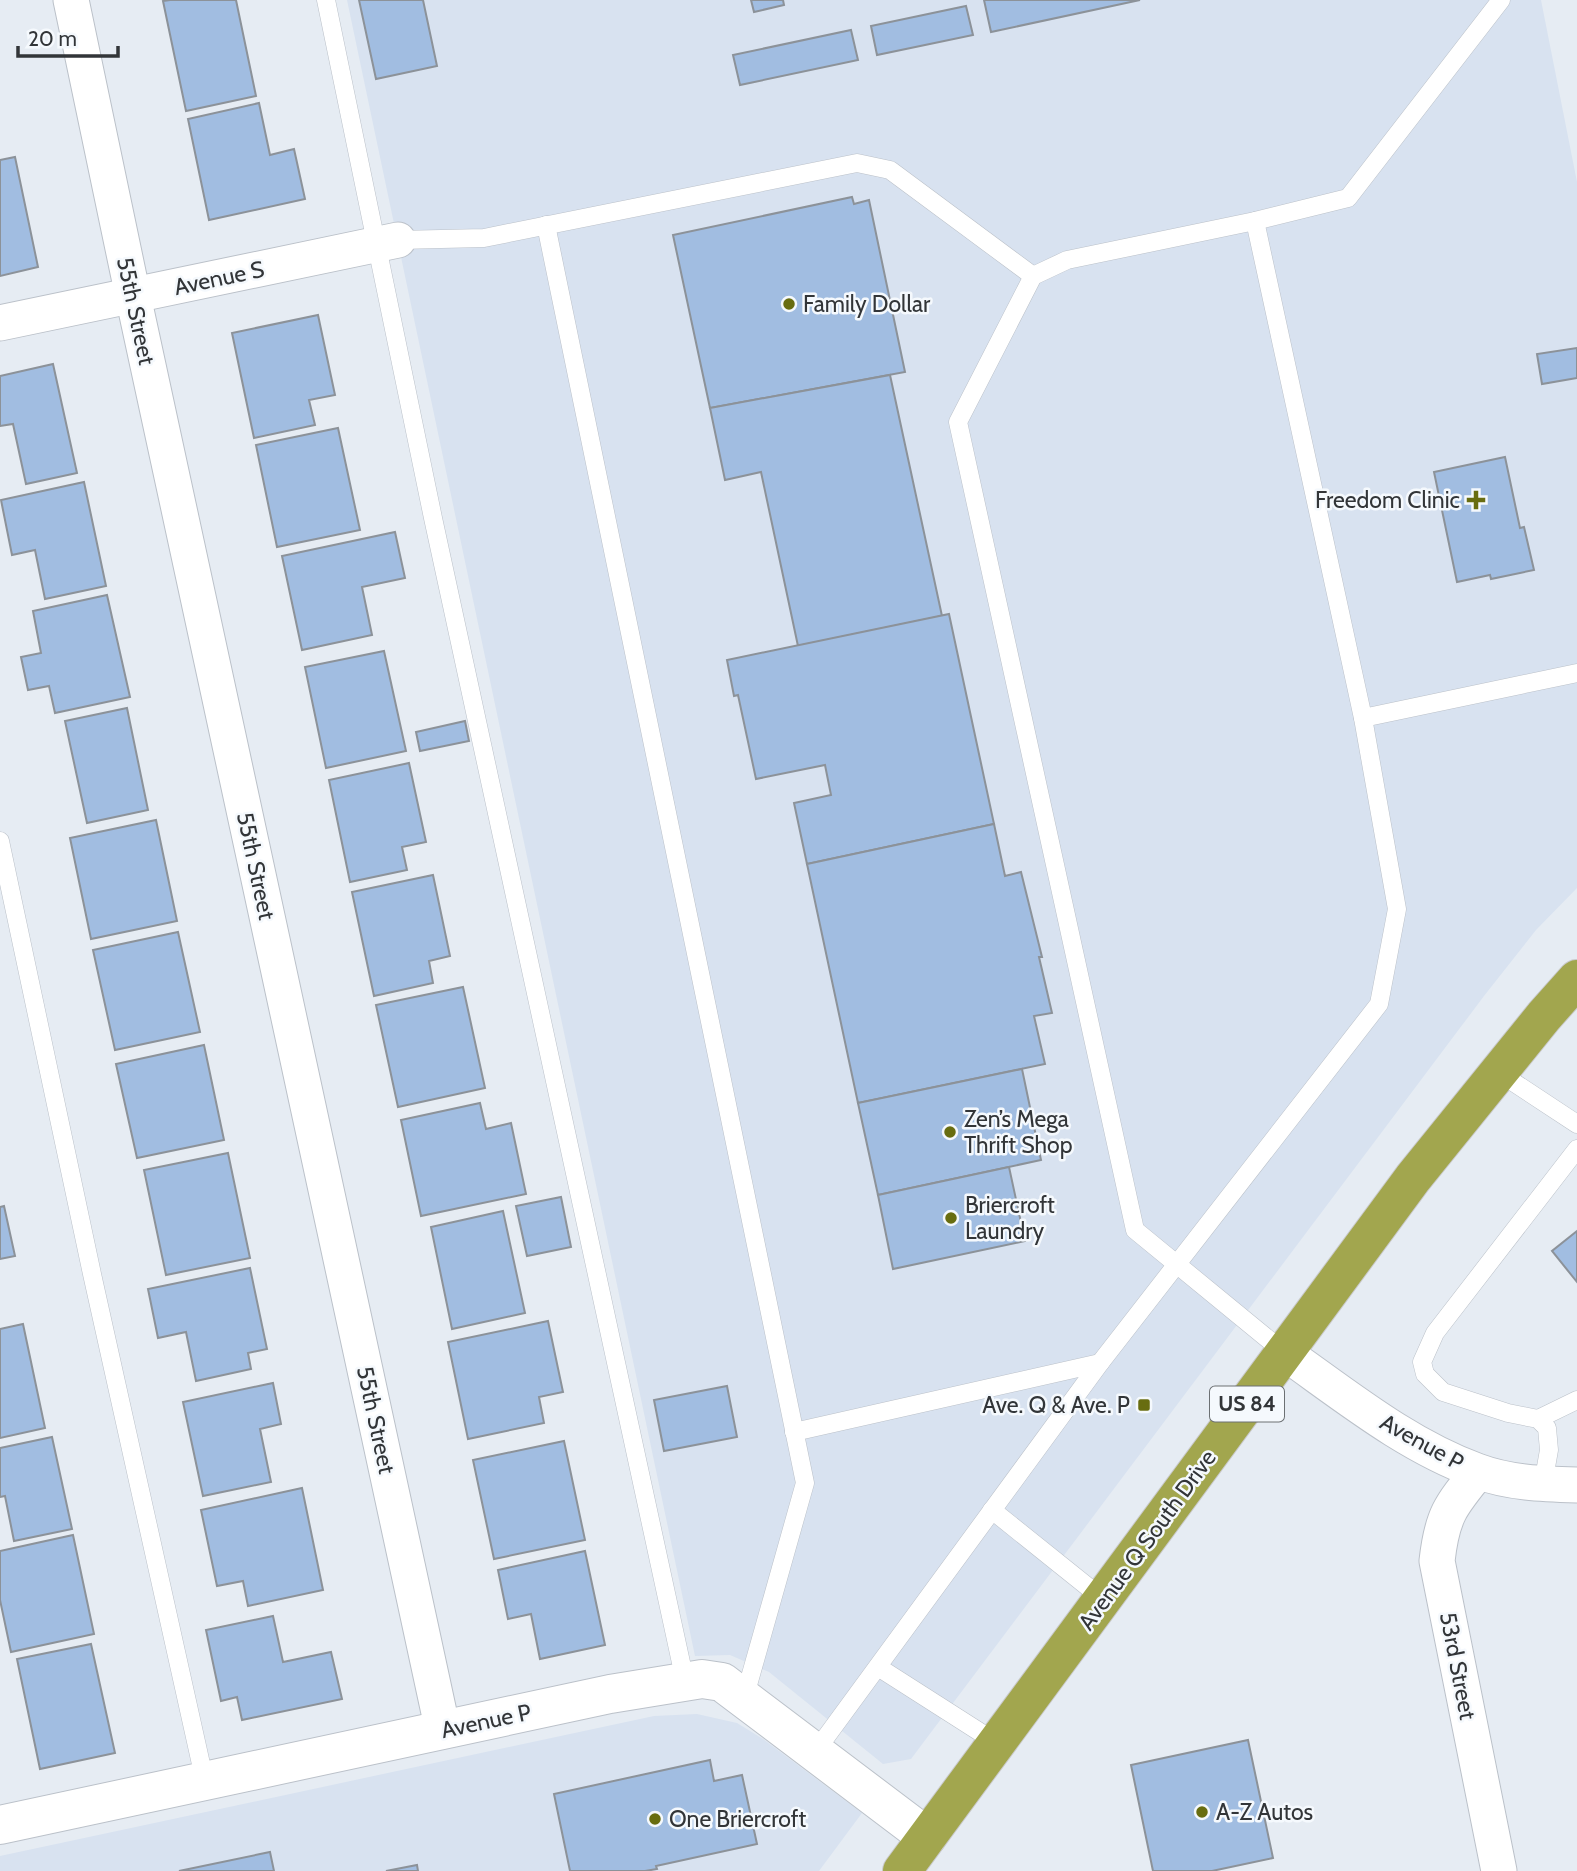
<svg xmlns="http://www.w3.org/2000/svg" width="1577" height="1871" font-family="Cabin,sans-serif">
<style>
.built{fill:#d8e2f0}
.building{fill:#a1bde1;stroke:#8c9299;stroke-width:2}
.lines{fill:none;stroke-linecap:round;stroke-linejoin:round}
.service-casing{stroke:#bbc1c9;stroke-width:19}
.minor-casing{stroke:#bbc1c9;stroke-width:37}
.tertiary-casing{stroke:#bbc1c9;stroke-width:40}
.trunk-casing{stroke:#cacacb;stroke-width:40}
.service{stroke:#fff;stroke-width:18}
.minor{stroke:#fff;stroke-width:35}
.tertiary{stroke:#fff;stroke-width:38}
.trunk{stroke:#a2a64e;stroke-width:38}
.poi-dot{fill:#686d10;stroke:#f5f9fd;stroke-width:2.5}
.labels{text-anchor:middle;stroke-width:5;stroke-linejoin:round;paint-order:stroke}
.shield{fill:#f5f9fd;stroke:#6c7073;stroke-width:2}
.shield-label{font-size:21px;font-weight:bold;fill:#323538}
.street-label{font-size:23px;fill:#323538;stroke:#f5f9fd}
.poi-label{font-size:23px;fill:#323538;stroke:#f5f9fd;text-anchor:start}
</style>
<rect width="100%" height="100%" fill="#e6ecf3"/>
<g class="built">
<path d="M347 0H1541L1577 182V888L1536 930 1484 996 911 1759 883 1764 769 1672 730 1655 695 1656Z"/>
<path d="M697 1714 737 1723 763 1739 862 1813 819 1871H0V1856L654 1716Z"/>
</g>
<g class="building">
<path d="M170 0H236L256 96 186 111 163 1Z"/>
<path d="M359 0H423L437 66 376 79Z"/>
<path d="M751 0H783L784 5 754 12Z"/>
<path d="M984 0H1140L991 32Z"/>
<path d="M966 6 973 35 877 55 871 26Z"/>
<path d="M851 30 858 60 740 85 733 55Z"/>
<path d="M259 103 270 155 294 149 305 199 209 220 188 119Z"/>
<path d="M15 157 38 267 0 276V160Z"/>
<path d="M852 197 854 204 869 200 905 372 710 408 673 235Z"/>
<path d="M318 315 335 395 309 400 315 425 254 438 232 333Z"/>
<path d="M1577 348V378L1542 384 1537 354Z"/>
<path d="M53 364 77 473 26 484 13 424 0 426V376Z"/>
<path d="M890 375 942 616 798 646 761 472 725 480 710 408Z"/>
<path d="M338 428 360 530 277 547 256 445Z"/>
<path d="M1505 457 1520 528 1524 527 1534 570 1491 579 1490 575 1457 582 1434 472Z"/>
<path d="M84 482 106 586 45 599 35 550 12 555 1 500Z"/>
<path d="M395 532 405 578 362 587 372 635 302 650 282 556Z"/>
<path d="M107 595 130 697 55 713 49 686 28 690 21 657 41 653 33 611Z"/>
<path d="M949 614 994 824 807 864 794 803 831 795 825 765 756 779 738 695 734 696 727 660Z"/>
<path d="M384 651 406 751 326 768 305 667Z"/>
<path d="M127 708 148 810 87 823 65 721Z"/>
<path d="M465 721 469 741 420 751 416 732Z"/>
<path d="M409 763 426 842 402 847 407 870 350 882 329 780Z"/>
<path d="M156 820 177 921 91 939 70 838Z"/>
<path d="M994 824 1005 876 1021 872 1042 957H1039L1052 1013 1034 1016 1045 1064 858 1103 807 864Z"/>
<path d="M433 875 450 956 429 961 433 983 374 996 352 892Z"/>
<path d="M178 932 200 1032 115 1050 93 950Z"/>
<path d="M463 987 485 1088 398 1107 376 1005Z"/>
<path d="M204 1045 224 1140 137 1158 116 1064Z"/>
<path d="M1022 1069 1041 1160 878 1195 858 1103Z"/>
<path d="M480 1103 486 1129 511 1123 526 1194 421 1216 401 1120Z"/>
<path d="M228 1153 250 1258 166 1275 144 1170Z"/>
<path d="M1009 1167 1025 1241 893 1269 878 1195Z"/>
<path d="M561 1197 571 1247 527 1256 516 1206Z"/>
<path d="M4 1206 15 1256 0 1259V1207Z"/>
<path d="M503 1211 525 1313 452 1329 431 1227Z"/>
<path d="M1577 1231V1282L1552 1251Z"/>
<path d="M250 1268 267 1349 248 1353 251 1369 196 1381 186 1332 158 1338 148 1289Z"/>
<path d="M548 1321 563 1392 539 1397 544 1423 468 1439 448 1342Z"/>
<path d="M23 1324 45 1428 0 1438V1329Z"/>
<path d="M273 1383 281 1424 260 1429 271 1482 203 1496 183 1402Z"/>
<path d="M727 1386 737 1437 664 1451 654 1400Z"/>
<path d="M52 1437 72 1529 14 1541 5 1496 0 1497V1448Z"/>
<path d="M564 1441 585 1540 494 1559 473 1460Z"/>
<path d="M302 1488 323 1590 248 1606 243 1581 217 1586 201 1510Z"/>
<path d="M73 1535 94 1634 11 1652 0 1600V1551Z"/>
<path d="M585 1551 605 1645 540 1659 531 1614 508 1619 498 1570Z"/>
<path d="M273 1616 283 1662 331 1652 342 1699 242 1720 237 1697 221 1701 206 1630Z"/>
<path d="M91 1644 115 1753 40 1769 17 1659Z"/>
<path d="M1248 1740 1273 1858 1212 1871H1153L1131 1765Z"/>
<path d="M710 1760 714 1781 742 1775 757 1844 656 1866 657 1869 645 1871H570L554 1794Z"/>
<path d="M270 1852 274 1871H179Z"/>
<path d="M417 1865 418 1871H386Z"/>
</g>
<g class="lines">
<g class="service-casing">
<g id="service">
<path d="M326 0 433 518 685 1681"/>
<path d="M546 225 805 1483 744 1699"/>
<path d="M398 240 484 238 857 163 890 170 1033 276"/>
<path d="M1363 718 1577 673"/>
<path d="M0 841 92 1274 205 1782"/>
<path d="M1498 1072 1577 1124"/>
<path d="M1285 1353 1135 1230 958 422 1033 276 1067 260 1255 221 1348 198 1501 0"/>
<path d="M1538 1419 1577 1400"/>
<path d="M794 1432 1100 1363 1379 1004 1397 909 1363 718 1255 221"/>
<path d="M1543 1484 1549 1450 1547 1428 1538 1419 1508 1413 1443 1392 1425 1374 1422 1362 1435 1333 1577 1149"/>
<path d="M992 1510 1103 1599"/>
<path d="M878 1667 997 1743"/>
<path d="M815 1752 1100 1363"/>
</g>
</g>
<g class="minor-casing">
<g id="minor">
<path d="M71 0 133 296 443 1731"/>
<path d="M0 323 398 240"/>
<path d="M1285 1353C1346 1396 1406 1445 1477 1471 1509 1483 1543 1484 1577 1485"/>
<path d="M1478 1472C1450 1506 1442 1516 1437 1561L1499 1871"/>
</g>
</g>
<g class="tertiary-casing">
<path id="tertiary" d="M0 1825 610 1694 702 1679 722 1682 927 1837"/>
</g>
<g class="trunk-casing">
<path id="trunk" d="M902 1871 1413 1178 1544 1016 1577 979"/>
</g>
<use href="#service" class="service"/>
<use href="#minor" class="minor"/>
<use href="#tertiary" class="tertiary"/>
<use href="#trunk" class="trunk"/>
</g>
<g class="poi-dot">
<circle cx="789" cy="304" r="7"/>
<path d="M1472.5 489.5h7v7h7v7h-7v7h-7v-7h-7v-7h7z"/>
<circle cx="950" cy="1132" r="7"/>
<circle cx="951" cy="1218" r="7"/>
<rect x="1137" y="1398" width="14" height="14" rx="3.5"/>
<circle cx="1202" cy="1812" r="7"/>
<circle cx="655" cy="1819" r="7"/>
</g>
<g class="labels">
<rect class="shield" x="1210" y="1386.5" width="74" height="35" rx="5"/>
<g class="shield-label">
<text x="1247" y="1411">US 84</text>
</g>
<g class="street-label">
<text transform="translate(219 278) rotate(-12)" y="8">Avenue S</text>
<text transform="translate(136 311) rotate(78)" y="8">55th Street</text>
<text transform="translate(256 866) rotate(78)" y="8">55th Street</text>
<text transform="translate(376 1420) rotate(78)" y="8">55th Street</text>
<text transform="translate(1422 1442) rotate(29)" y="8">Avenue P</text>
<text transform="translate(1147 1540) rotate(-54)" y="8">Avenue Q South Drive</text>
<text transform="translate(1458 1666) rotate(79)" y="8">53rd Street</text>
<text transform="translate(486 1721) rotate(-12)" y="8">Avenue P</text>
</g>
<g class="poi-label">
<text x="803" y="312">Family Dollar</text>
<text x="1460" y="508" text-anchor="end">Freedom Clinic</text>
<text x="964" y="1127">Zen’s Mega<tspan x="964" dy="26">Thrift Shop</tspan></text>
<text x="965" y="1213">Briercroft<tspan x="965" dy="26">Laundry</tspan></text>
<text x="1130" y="1413" text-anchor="end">Ave. Q &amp; Ave. P</text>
<text x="1216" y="1820">A-Z Autos</text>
<text x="669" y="1827">One Briercroft</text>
</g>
</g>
<path d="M18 46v10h100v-10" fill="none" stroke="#323538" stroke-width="3.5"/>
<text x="28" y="46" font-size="21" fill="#323538" stroke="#f5f9fd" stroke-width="5" paint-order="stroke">20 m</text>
</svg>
